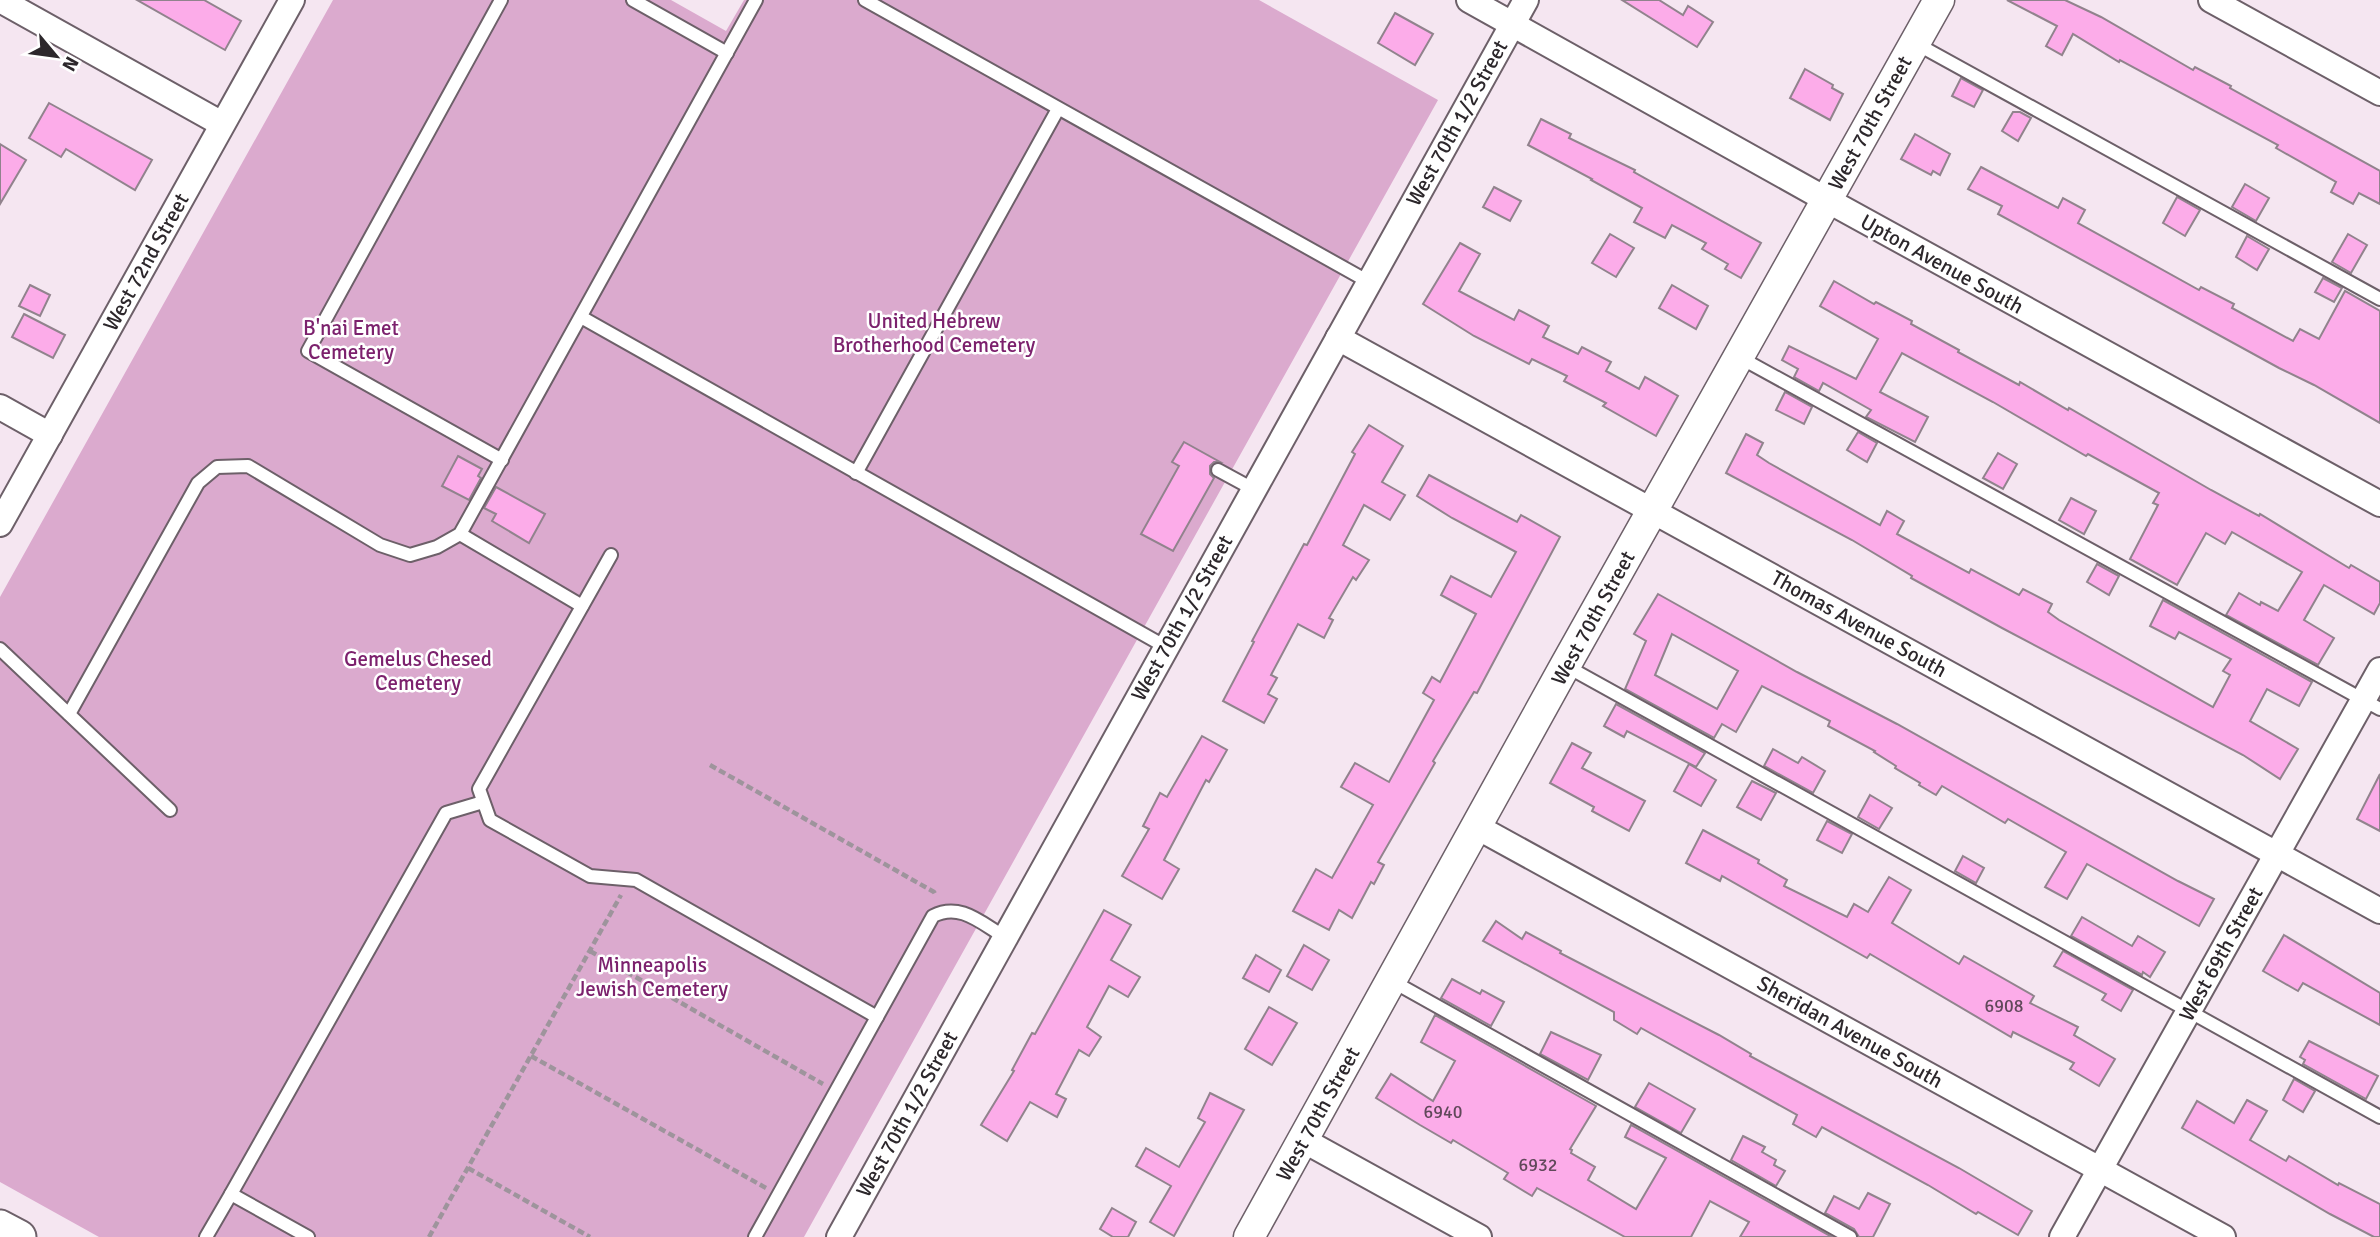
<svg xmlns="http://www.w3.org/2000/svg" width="2380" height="1237" font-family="Signika,sans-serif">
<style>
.green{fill:#dbaace}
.building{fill:#fcace9;stroke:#91838d;stroke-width:2;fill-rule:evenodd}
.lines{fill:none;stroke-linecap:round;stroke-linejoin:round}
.service-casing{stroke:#6d6069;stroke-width:16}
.minor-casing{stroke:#6d6069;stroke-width:28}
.tertiary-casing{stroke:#6d6069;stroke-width:33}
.secondary-casing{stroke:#6d6069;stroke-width:37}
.path{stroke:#9e949c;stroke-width:4.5;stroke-dasharray:7 3.5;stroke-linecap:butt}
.service{stroke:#fff;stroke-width:12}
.minor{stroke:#fff;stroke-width:24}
.tertiary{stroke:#fff;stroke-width:30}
.secondary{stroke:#fff;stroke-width:33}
.labels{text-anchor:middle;stroke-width:5;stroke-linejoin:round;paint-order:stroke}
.number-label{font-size:18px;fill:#60485a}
.street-label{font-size:21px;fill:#2c272b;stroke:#fff}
.park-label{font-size:21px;fill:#7c216d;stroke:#fff}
</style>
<rect width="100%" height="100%" fill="#f5e6f1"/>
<path class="green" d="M333 0H671L726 31 744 0H1259L1438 100 804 1237H99L0 1182V597Z"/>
<g class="building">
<path d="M137 0H204L241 21 225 50Z"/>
<path d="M1622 0H1659L1683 15 1688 6 1713 22 1697 47Z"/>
<path d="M2007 0H2065L2101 17 2193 70 2195 67 2231 86 2230 88 2380 171V204L2359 193 2353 204 2331 192 2336 182 2276 148 2278 145 2120 60 2119 62 2073 34 2062 55 2046 46 2057 26Z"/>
<path d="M1395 13 1433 34 1415 65 1378 43Z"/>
<path d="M1805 69 1833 85 1832 88 1843 94 1830 120 1790 98Z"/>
<path d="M1961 78 1983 90 1974 107 1952 96Z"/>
<path d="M49 103 152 160 135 190 66 149 61 157 29 138Z"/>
<path d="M2013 112H2020L2031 118 2018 141 2002 131Z"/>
<path d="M1541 119 1571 134 1569 138 1635 170 1634 172 1761 243 1741 278 1725 269 1728 264 1702 249 1706 243 1672 225 1665 238 1634 222 1642 208 1591 180 1592 179 1528 145Z"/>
<path d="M1915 134 1950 154 1940 175 1933 171 1931 175 1901 159Z"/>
<path d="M0 144 26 160 0 204Z"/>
<path d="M1981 167 2058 208 2063 198 2085 210 2078 223 2199 290 2201 287 2234 304 2232 308 2293 341 2300 329 2319 339 2345 291 2380 311V423L2314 385 2279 368 1998 214 2002 206 1968 189Z"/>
<path d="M2245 184 2269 198 2256 221 2232 207Z"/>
<path d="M1494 187 1521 201 1510 221 1483 207Z"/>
<path d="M2177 197 2200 210 2185 236 2163 223Z"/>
<path d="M1610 234 1634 248 1616 277 1592 263Z"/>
<path d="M2348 234 2367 245 2351 273 2332 262Z"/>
<path d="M2247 236 2269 249 2257 270 2236 257Z"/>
<path d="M1460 243 1480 254 1459 291 1514 320 1519 310 1549 326 1543 337 1578 354 1582 347 1611 362 1606 371 1639 389 1645 377 1678 396 1656 436 1603 406 1606 403 1564 381 1567 376 1532 359 1529 364 1474 336 1423 304Z"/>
<path d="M2323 278 2342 288 2334 302 2315 292Z"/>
<path d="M1834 281 1874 304 1876 302 1912 321 1911 324 1959 350 1958 352 2019 385 2020 382 2068 410 2069 408 2211 490 2259 516 2260 514 2349 568 2351 565 2380 582V603L2374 614 2324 585 2304 620 2334 638 2318 665 2226 615 2239 593 2260 605 2261 602 2278 611 2302 572 2232 532 2225 544 2206 533 2177 585 2130 559 2158 505 2153 503 2159 493 2088 454 2086 456 1993 402 1902 353 1880 392 1928 417 1915 442 1866 417 1871 410 1823 383 1819 391 1794 377 1798 369 1782 360 1789 346 1856 379 1878 339 1820 306Z"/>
<path d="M30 285 50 295 40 316 19 306Z"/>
<path d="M1672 285 1708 306 1696 329 1659 308Z"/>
<path d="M24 314 65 335 53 358 12 337Z"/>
<path d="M1785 392 1812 407 1804 424 1776 410Z"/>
<path d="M1369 425 1403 446 1382 482 1405 495 1390 520 1364 505 1343 545 1369 560 1356 580 1353 577 1329 618 1333 620 1324 638 1298 624 1271 675 1277 678 1268 694 1277 699 1264 723 1223 701 1254 642 1252 641 1304 544 1307 545 1355 454 1352 452Z"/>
<path d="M1858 432 1877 443 1867 462 1847 450Z"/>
<path d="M1746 434 1763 443 1757 455 1769 463 1880 525 1887 511 1904 521 1897 534 1969 573 1971 569 2019 595 2023 589 2052 604 2048 612 2059 620 2213 707 2230 675 2223 671 2231 659 2179 632 2175 639 2150 626 2163 600 2312 682 2299 706 2267 689 2250 721 2298 749 2280 779 2243 755 2002 628 1911 578 1912 576 1852 540 1726 473Z"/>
<path d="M1184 442 1220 462H1214L1210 466V474L1214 478 1173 551 1141 534 1179 466 1172 462Z"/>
<path d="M1998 453 2017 464 2003 489 1983 478Z"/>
<path d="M458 456 482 469 478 476 481 478 469 500 442 486Z"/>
<path d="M1429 475 1517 522 1521 515 1560 537 1477 693 1474 692 1433 761 1435 763 1378 862 1384 865 1374 884 1371 882 1352 918 1339 910 1329 930 1293 911 1316 869 1332 878 1373 805 1341 787 1355 763 1389 782 1434 700 1423 693 1432 677 1440 682 1476 614 1441 595 1451 576 1491 597 1516 552 1452 518 1417 496Z"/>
<path d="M496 487 545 514 529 543 492 521 496 514 484 508Z"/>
<path d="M2071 498 2096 511 2084 534 2059 520Z"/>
<path d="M2097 564 2119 576 2109 595 2087 582Z"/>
<path d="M1658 594 1797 672 1897 724 2178 881 2214 899 2199 926 2087 864 2067 899 2045 887 2066 852 2008 819 2005 823 1942 786 1936 795 1919 785 1920 783 1895 768 1896 766 1874 752 1875 751 1828 726 1830 721 1762 686 1736 732 1722 724 1714 738 1625 689 1646 641 1634 634ZM1672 634 1738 671 1717 709 1655 675Z"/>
<path d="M1616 704 1705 753 1696 767 1627 731 1624 737 1604 726Z"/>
<path d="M1202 736 1227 750 1209 782 1206 780 1164 860 1179 869 1162 899 1122 876 1149 829 1143 826 1160 793 1167 797Z"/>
<path d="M1572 743 1591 753 1582 768 1645 801 1629 831 1592 811 1594 807 1550 783Z"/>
<path d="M1773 749 1798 763 1802 757 1825 771 1813 793 1764 766Z"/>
<path d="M1689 764 1716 780 1701 806 1674 791Z"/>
<path d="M2380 774V831L2357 819Z"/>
<path d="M1752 781 1776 793 1761 820 1737 807Z"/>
<path d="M1870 795 1892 808 1879 829 1858 817Z"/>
<path d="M1827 821 1852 834 1842 853 1817 840Z"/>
<path d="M1703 830 1759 860 1758 863 1787 880 1784 886 1847 917 1854 904 1868 912 1889 877 1911 890 1892 923 1959 964 1964 956 2034 996 2030 1003 2078 1027 2074 1035 2115 1059 2099 1086 2070 1069 2074 1063 2013 1032 2011 1037 1870 954 1867 958 1722 876 1720 881 1686 863Z"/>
<path d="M1963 856 1984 868 1976 883 1955 871Z"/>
<path d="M1104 910 1131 925 1111 960 1140 977 1128 997 1109 986 1087 1027 1101 1037 1089 1056 1079 1050 1056 1094 1066 1099 1057 1117 1030 1102 1007 1141 981 1125 1014 1071 1012 1070 1032 1033 1035 1034Z"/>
<path d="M2082 917 2132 946 2138 936 2165 952 2150 977 2143 972 2142 975 2071 936Z"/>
<path d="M1496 921 1522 939 1526 932 1561 951 1560 953 1719 1035 1751 1054 1750 1056 1959 1168 2032 1211 2018 1235 1978 1212 1976 1214 1928 1185 1822 1127 1816 1137 1793 1124 1797 1115 1641 1028 1637 1034 1614 1020V1012L1483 941Z"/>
<path d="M2284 935 2380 993V1025L2303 983 2298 991 2263 971Z"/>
<path d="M1304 945 1329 960 1312 990 1287 976Z"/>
<path d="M2063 951 2133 990 2121 1011 2102 1000 2106 994 2054 966Z"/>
<path d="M1256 955 1281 970 1269 992 1243 978Z"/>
<path d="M1452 979 1480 994 1482 990 1504 1002 1491 1026 1441 998Z"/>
<path d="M1269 1007 1297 1023 1272 1065 1245 1049Z"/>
<path d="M1435 1015 1596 1106 1570 1149 1572 1150 1571 1153 1595 1167 1588 1180 1636 1209 1666 1158 1625 1137 1631 1125 1832 1237H1740L1749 1222 1710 1201 1691 1237H1625L1537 1188 1532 1196 1504 1179 1508 1173 1453 1140 1451 1143 1420 1125 1376 1098 1391 1074 1433 1101 1455 1061 1421 1042Z"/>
<path d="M1551 1032 1601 1055 1588 1080 1540 1054Z"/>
<path d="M2309 1041 2378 1076 2366 1099 2303 1064 2305 1060 2300 1057Z"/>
<path d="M2294 1079 2315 1091 2303 1112 2283 1100Z"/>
<path d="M1649 1083 1695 1109 1681 1133 1635 1107Z"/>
<path d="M1210 1093 1244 1110 1174 1236 1150 1222 1171 1186 1136 1166 1146 1148 1179 1167 1205 1122 1198 1118Z"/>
<path d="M2247 1100 2267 1111 2250 1140 2286 1161 2289 1156 2338 1185 2339 1183 2380 1204V1237H2374L2330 1214 2182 1128 2197 1101 2234 1123Z"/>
<path d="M1743 1136 1765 1147 1762 1152 1776 1160 1774 1165 1785 1171 1776 1186 1731 1160Z"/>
<path d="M1868 1193 1890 1204 1873 1237H1859L1854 1229 1825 1213 1834 1196 1859 1209Z"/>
<path d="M1112 1208 1136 1222 1128 1237H1113L1100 1229Z"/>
</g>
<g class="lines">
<g class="service-casing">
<g id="service">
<path d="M501 0 308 351 502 460"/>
<path d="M633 0 727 53"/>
<path d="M865 0 1369 282"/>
<path d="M1915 43 2380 299"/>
<path d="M581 317 1166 647"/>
<path d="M1739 357 2380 709"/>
<path d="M1218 470 1253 489"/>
<path d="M856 473 1058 109"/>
<path d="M460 534 582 606"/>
<path d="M611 555 479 789 490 820 590 876 636 880 877 1017"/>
<path d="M0 649 170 810"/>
<path d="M1566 666 2380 1117"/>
<path d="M69 714 198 483 217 467 248 466 380 545 410 555 437 547 460 534 756 0"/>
<path d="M1392 981 1850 1237"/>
<path d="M231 1194 446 813 483 802"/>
<path d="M206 1237 231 1194 308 1237"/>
<path d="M755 1237 933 916C960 902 981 923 1005 937"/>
</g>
</g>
<g class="minor-casing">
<g id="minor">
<path d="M0 0 222 124"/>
<path d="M1469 0 1827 200 2380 504"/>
<path d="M2211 0 2380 93"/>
<path d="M1338 338 2380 911"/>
<path d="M0 407 50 435"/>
<path d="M0 524 292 0"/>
<path d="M1477 827 2223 1237"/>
<path d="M1303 1140 1479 1237"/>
<path d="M839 1237 1526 0"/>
<path d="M2062 1237 2380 670"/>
</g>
</g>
<g class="tertiary-casing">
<path id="tertiary" d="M1249 1237 1565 666 1939 0"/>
</g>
<g class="secondary-casing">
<path id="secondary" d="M0 1227 19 1237"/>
</g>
<g class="path">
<path d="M710 765 934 892 936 896"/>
<path d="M590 951 823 1084"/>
<path d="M531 1056 766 1188"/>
<path d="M468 1168 590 1237"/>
<path d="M429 1237 621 895"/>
</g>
<use href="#service" class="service"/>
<use href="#minor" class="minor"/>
<use href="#tertiary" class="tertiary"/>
<use href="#secondary" class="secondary"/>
</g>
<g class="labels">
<g class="number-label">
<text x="2004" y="1012">6908</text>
<text x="1443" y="1118">6940</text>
<text x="1538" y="1171">6932</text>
</g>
<g class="street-label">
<text transform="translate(1457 123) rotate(-61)" y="7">West 70th 1/2 Street</text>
<text transform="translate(1870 123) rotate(-61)" y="7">West 70th Street</text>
<text transform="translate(146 262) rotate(-61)" y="7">West 72nd Street</text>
<text transform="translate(1942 264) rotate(29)" y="7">Upton Avenue South</text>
<text transform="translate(1182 618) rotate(-61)" y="7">West 70th 1/2 Street</text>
<text transform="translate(1593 618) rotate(-61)" y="7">West 70th Street</text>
<text transform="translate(1859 624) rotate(29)" y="7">Thomas Avenue South</text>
<text transform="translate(2221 954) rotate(-61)" y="7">West 69th Street</text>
<text transform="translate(1850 1032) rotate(29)" y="7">Sheridan Avenue South</text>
<text transform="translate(907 1114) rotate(-61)" y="7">West 70th 1/2 Street</text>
<text transform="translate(1318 1114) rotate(-61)" y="7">West 70th Street</text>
</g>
<g class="park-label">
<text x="934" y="328">United Hebrew<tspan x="934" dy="24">Brotherhood Cemetery</tspan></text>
<text x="351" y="335">B'nai Emet<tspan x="351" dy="24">Cemetery</tspan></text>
<text x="418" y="666">Gemelus Chesed<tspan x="418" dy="24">Cemetery</tspan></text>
<text x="652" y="972">Minneapolis<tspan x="652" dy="24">Jewish Cemetery</tspan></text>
</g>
</g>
<g transform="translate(56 56) rotate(119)" stroke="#ffffff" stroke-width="5" paint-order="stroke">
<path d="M0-5L12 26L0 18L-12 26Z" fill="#2c272b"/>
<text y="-10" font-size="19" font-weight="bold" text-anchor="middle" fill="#2c272b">N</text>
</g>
</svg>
